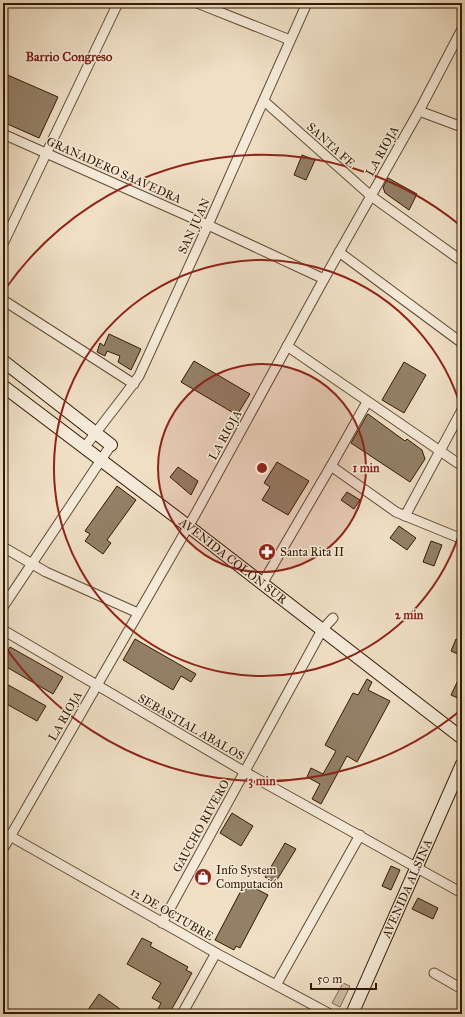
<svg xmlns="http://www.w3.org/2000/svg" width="465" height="1017" font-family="'IM FELL Great Primer',serif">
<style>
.green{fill:#cfbea4;stroke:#806c52}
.building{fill:#948067;stroke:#321a01}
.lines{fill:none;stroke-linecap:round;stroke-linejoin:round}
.minor-casing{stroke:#614b32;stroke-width:11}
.secondary-casing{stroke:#321a01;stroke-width:14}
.minor{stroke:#f5ead9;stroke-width:9}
.secondary{stroke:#f5ead9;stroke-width:12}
.ring{fill:none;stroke:#8f2418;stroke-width:2}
.labels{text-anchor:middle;stroke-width:3;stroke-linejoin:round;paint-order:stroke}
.street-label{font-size:12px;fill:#321a01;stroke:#f5ead9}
.poi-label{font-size:12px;fill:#321a01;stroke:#f5ead9;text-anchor:start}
.neighbourhood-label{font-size:13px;font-weight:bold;fill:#7a1f14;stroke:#f5ead9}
.centre{fill:#8f2418;stroke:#f5ead9;stroke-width:2}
.ring-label{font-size:12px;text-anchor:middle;font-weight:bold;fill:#8f2418;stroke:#f5ead9;stroke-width:3;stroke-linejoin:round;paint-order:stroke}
</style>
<rect width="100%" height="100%" fill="#efdfc5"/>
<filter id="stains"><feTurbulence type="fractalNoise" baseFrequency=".005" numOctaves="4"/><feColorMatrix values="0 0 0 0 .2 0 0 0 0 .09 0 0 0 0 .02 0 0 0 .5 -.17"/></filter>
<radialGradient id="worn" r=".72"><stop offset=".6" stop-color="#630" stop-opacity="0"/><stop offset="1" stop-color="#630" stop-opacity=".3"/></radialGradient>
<path class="green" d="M343 983 350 986 340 1007 332 1003Z"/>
<g class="building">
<path d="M3 73 58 97 39 138 3 122Z"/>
<path d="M302 155 315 160 306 180 294 175Z"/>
<path d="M388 178 417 194 409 210 385 193 383 187Z"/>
<path d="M109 334 141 349 131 370 118 362 120 356 107 351 105 356 97 352 100 343 104 346Z"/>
<path d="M194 361 250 394 237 415 181 382Z"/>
<path d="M404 362 426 375 404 413 382 400Z"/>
<path d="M368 414 405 441 407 439 422 450 425 459 410 482 351 443 367 415Z"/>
<path d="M277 462 309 481 288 515 262 500 270 487 264 483Z"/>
<path d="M178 467 198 481 191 495 170 477Z"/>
<path d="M117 486 136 500 107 540 111 543 103 554 85 541 90 534 85 531Z"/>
<path d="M347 492 360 500 354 509 341 500Z"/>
<path d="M399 526 416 538 407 550 390 538Z"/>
<path d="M431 541 442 545 434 566 423 562Z"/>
<path d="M135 639 196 674 191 682 181 676 173 690 123 660Z"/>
<path d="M456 639 462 642V656L451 651Z"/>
<path d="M10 647 63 677 53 694 3 665V659Z"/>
<path d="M462 672V700L451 695Z"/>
<path d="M367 679 372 682 368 690 390 701 357 762 347 756 321 804 312 799 320 784 307 777 311 768 323 774 336 751 325 745 353 693 358 695Z"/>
<path d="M3 682 46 706 37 721 3 702Z"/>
<path d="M232 813 253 826 241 846 220 833Z"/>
<path d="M285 843 296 849 275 883 265 877Z"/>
<path d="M391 866 400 870 391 890 382 886Z"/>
<path d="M245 883 268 895 240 948 236 946 234 950 215 940Z"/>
<path d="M418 898 438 908 433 919 412 909Z"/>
<path d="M142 938 152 943 150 946 188 967 186 970 192 973 169 1014 158 1009 161 1003 152 998 161 983 127 964Z"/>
<path d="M99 994 127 1014H85Z"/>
</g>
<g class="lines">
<g class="minor-casing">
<g id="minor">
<path d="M197 3 290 40"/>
<path d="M264 101 371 196 462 261"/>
<path d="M419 111 462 127"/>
<path d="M3 134 208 225 324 279"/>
<path d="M3 244 118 3"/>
<path d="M339 252 462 343"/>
<path d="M3 300 134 384"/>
<path d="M287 346 462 466"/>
<path d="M84 448 124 396 139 376 208 225 307 3"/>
<path d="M331 466 396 512 462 539"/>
<path d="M405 516 462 410"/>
<path d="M3 547 46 572 138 613"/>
<path d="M262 584 331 466 367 402"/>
<path d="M3 607 111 445"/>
<path d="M3 630 245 772 462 893"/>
<path d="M3 832 216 953 330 1014"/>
<path d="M3 849 196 513 324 279 419 111 462 29"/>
<path d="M162 923 322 630 333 618"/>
<path d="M434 973 462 989"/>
<path d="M276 985 360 835"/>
<path d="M182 1014 216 953"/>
</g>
</g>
<g class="secondary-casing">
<g id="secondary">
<path d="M3 361 111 445"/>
<path id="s1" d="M3 386 188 526 462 738"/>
<path id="s2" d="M352 1014 462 764"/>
</g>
</g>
<use href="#minor" class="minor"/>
<use href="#secondary" class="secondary"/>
</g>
<circle cx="262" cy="468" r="104" fill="#8f2418" fill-opacity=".12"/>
<g class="ring">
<circle cx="262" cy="468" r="104"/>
<path d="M462 525A208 208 0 1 1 462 411"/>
<path d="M461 710A313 313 0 0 1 4 645M4 291A313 313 0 0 1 461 226"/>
</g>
<defs>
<g id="pharmacy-disc" transform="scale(0.9)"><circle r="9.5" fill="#8f2418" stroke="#f5ead9"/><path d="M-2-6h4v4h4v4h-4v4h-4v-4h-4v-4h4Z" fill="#fff"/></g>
<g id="shop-disc" transform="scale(0.9)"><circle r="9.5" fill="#8f2418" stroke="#f5ead9"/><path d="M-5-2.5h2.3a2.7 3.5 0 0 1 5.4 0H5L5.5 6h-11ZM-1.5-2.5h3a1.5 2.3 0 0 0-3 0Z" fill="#fff"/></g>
</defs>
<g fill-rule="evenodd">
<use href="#pharmacy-disc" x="267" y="552"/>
<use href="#shop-disc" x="203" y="877"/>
</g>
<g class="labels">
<g class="street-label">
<text transform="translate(331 145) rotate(42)" y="4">SANTA FE</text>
<text transform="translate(382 151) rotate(-61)" y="4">LA RIOJA</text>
<text transform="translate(114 170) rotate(24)" y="4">GRANADERO SAAVEDRA</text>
<text transform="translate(194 226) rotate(-65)" y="4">SAN JUAN</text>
<text transform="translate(225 435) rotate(-61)" y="4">LA RIOJA</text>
<text dy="4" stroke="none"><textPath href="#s1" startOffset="289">AVENIDA COLÓN SUR</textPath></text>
<text transform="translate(65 716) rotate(-60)" y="4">LA RIOJA</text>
<text transform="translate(191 727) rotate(30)" y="4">SEBASTIAL ABALOS</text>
<text transform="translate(201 826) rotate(-61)" y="4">GAUCHO RIVERO</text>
<text dy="4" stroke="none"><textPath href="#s2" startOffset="137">AVENIDA ALSINA</textPath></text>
<text transform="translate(172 914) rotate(30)" y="4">12 DE OCTUBRE</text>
</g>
<g class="poi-label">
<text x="280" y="556">Santa Rita II</text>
<text x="216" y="874">Info System<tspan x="216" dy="14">Computación</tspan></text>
</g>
<g class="neighbourhood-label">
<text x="69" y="61">Barrio Congreso</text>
</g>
</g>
<circle cx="262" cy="468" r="6" class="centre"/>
<g class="ring-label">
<text x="366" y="472">1 min</text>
<text x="409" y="619">2 min</text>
<text x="262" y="785">3 min</text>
</g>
<rect width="465" height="1017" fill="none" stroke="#efdfc5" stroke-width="16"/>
<rect x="4" y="4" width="457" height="1009" fill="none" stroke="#321a01" stroke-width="2"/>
<rect x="8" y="8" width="449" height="1001" fill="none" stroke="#321a01"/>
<path d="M311 983v6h65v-6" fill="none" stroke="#321a01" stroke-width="2"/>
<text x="317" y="983" font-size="12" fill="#321a01" stroke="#f5ead9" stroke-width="3" paint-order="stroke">50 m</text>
<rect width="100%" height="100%" filter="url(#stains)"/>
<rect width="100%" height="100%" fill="url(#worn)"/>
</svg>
